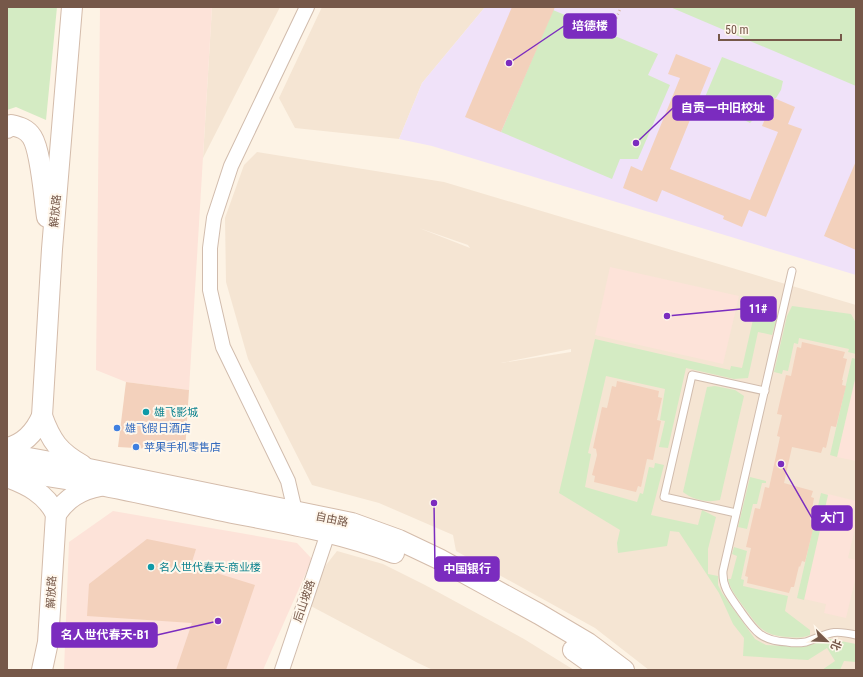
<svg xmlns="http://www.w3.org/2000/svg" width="863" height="677" font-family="'Roboto Condensed','Noto Sans SC',sans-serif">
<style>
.residential{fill:#f5e5d3;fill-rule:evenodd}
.commercial{fill:#fde3d9}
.education{fill:#f0e2f9}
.green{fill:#d4ebc3}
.building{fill:#f3d1bc}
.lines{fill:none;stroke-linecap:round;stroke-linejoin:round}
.service-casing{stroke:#d1bcad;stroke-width:9}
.minor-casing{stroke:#d1bcad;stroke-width:16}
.secondary-casing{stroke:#d4bcab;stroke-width:22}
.path{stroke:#d8b49f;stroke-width:2.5;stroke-dasharray:1 3;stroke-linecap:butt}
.service{stroke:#fff;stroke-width:7}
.minor{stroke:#fff;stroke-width:14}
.secondary{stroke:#fff;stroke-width:20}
.culture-dot{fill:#0f9aa8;stroke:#fff7ec;stroke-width:1.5}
.shop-dot{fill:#3f7fe0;stroke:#fff7ec;stroke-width:1.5}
.labels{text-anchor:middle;stroke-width:4;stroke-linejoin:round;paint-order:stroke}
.street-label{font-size:11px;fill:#765849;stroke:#fff7ec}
.culture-label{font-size:11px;fill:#0d838f;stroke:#fff7ec;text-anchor:start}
.shop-label{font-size:11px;fill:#366cbe;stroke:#fff7ec;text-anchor:start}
.leader{fill:none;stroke:#7b2cbf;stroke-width:1.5}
.callout-dot{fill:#7b2cbf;stroke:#fff7ec;stroke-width:1.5}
.callout{fill:#7b2cbf;stroke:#7b2cbf;stroke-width:1.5}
.callout-label{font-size:12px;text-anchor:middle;font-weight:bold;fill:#fff}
</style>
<rect width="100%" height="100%" fill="#fdf3e5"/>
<g class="residential">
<path d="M212 7H280L203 158Z"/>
<path d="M322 7H485L422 83 399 139 295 128 279 98Z"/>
<path d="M257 152 444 182 856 305V670H649L595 628 456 551 453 535 379 503 312 485 248 359 226 282 225 218 244 165ZM419 228 468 245 470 248ZM571 349V352L501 363Z"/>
<path d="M337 551 383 564 425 585 524 639 574 670H433L418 663 309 605 326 565Z"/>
</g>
<g class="commercial">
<path d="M100 7H212L189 390 126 382 96 370Z"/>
<path d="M610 267 739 296 723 364 595 335Z"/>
<path d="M856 375V461L837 457Z"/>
<path d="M828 494 856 501 851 519 856 521V524L848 558 856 560V576L846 618 824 613 826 604 804 599Z"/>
<path d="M113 511 297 543 312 559 263 670H64L69 542Z"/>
</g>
<path class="education" d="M485 7H856V275L432 146 399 139 422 83Z"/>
<g class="green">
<path d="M7 7H57L46 120 16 107 7 110Z"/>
<path d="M670 7H856V86Z"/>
<path d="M553 10 658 54 648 75 670 85 638 159H620L612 179 501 132Z"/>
<path d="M722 57 783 81 781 90 776 98H768L763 109 750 123 721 108 705 97Z"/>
<path d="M757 302 774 305 776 321 772 335 758 332 748 378 734 379 686 368 668 448 659 447 665 421 660 420 665 389 606 376 588 453 591 454 585 487 637 502 640 493 643 494 649 467 654 468 655 463 664 465 651 515 698 525 702 510 716 517 708 549V574L718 576V585L722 593 755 639 766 645 802 647 830 639 856 644V662L844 661 840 670H822L835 661 827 648 808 660 743 656 744 638 733 624 719 593 679 532 670 531 667 546 618 553 617 543 620 530 559 493 595 339 730 370 731 366 742 368Z"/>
<path d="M792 306 851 314 856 323V354L848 352 849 349 799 338 798 344 794 343 788 371 783 370 782 374 774 372 787 316Z"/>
<path d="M852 358 856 359V375L837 457 830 455Z"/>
<path d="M715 386 735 390 744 396 720 500C707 503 693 500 683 492L707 387Z"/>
<path d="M750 477 766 481V483H762L757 504H753L747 529 738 527Z"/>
<path d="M821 493 828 495 804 600 797 598Z"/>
<path d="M734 547 747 551 741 579 744 580 743 586 788 596 785 611 810 630V635C802 638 797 638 789 637 762 636 758 626 743 606 737 597 730 590 728 579H731L737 556 732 554Z"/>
</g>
<g class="building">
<path d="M512 7H555L501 132 465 117Z"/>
<path d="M676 54 711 68 670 169 750 200 778 132 762 126 774 98 795 107 788 124 802 129 766 217 749 210 742 227 723 219 724 216 662 190 657 202 623 188 631 166 642 171 680 78 668 74Z"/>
<path d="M856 161V250L824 236Z"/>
<path d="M802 342 845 352 843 358 847 359 842 380H843L842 385 846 386 836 427 831 426 826 448 823 447 821 453 792 447 784 483 813 491 811 497 814 498 810 520 815 521 805 562 802 561 800 567 799 566 794 587H791L789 593 747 583 748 577 745 576 751 548 746 547 755 508 760 509 765 487 769 488 780 437 777 436 782 415 777 414 786 375 791 376 797 347 801 348Z"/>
<path d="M617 381 659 391 658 397 662 398 657 420 661 421 653 460 647 459 641 487 638 486 636 492 594 482 595 476 592 475 597 455 596 449 593 448 602 407 607 408 612 386 616 387Z"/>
<path d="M126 382 189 390 185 451 118 447Z"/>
<path d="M147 539 196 549 191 565 255 585 226 670H176L192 623 87 616 89 584Z"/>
</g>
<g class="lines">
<g class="service-casing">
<g id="service">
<path d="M792 271 723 571C722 587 730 596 739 609 754 630 760 641 787 642 793 643 800 643 806 642 829 634 830 629 856 635"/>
<path d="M736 513 664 497 692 375 765 391"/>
</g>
</g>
<g class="minor-casing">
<g id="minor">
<path d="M295 511 288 481 223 347 210 290V248L214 218 231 166 307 7"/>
<path d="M282 670 328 533"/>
</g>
</g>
<g class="secondary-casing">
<g id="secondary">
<path d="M7 128 11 125C20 127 27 129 32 137 41 151 44 198 47 217"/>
<path d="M42 416 52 249 72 7"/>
<path d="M7 448C25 444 35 432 42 416 51 441 59 452 82 465"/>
<path d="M7 454 89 469 352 523 399 540 439 559 539 614 588 643 624 670"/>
<path d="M7 471C78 478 148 495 218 510 277 522 338 531 394 553"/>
<path d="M7 477C28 485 45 493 56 514 67 498 80 490 100 486"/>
<path d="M573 650 601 670"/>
<path d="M42 670 48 642 56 514"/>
</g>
</g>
<path class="path" d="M610 33 621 7"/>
<use href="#service" class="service"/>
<use href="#minor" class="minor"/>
<use href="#secondary" class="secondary"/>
</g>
<g class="culture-dot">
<circle cx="146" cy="412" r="4"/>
<circle cx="151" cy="567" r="4"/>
</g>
<g class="shop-dot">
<circle cx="117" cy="428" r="4"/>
<circle cx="136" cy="447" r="4"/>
</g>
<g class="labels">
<g class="street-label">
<text transform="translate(55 211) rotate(-85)" y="4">解放路</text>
<text transform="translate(332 519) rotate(12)" y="4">自由路</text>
<text transform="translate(51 592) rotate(-87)" y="4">解放路</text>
<text transform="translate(304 601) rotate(-71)" y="4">后山坡路</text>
</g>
<g class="culture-label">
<text x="154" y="416">雄飞影城</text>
<text x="159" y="571">名人世代春天-商业楼</text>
</g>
<g class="shop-label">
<text x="125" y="432">雄飞假日酒店</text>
<text x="144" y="451">苹果手机零售店</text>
</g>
</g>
<path class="leader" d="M509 63L564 26M636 143L673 108M667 316L741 309M781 464L812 518M434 503L435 569M218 621L157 635"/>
<g class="callout-dot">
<circle cx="509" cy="63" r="4"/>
<circle cx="636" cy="143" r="4"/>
<circle cx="667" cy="316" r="4"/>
<circle cx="781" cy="464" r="4"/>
<circle cx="434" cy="503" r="4"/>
<circle cx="218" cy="621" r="4"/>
</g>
<g class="callout">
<rect x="564" y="14" width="52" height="24" rx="4"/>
<rect x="673" y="96" width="100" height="24" rx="4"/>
<rect x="741" y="297" width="35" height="24" rx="4"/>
<rect x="812" y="506" width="40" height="24" rx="4"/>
<rect x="435" y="557" width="64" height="24" rx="4"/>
<rect x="52" y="623" width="105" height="24" rx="4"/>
</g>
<g class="callout-label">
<text x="590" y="30">培德楼</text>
<text x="723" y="112">自贡一中旧校址</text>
<text x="758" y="313">11#</text>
<text x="832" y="522">大门</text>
<text x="467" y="573">中国银行</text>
<text x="105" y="639">名人世代春天-B1</text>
</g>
<rect width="863" height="677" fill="none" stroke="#765849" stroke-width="16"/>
<g transform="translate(827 641) rotate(113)" stroke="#fff7ec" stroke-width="3" paint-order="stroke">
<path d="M0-3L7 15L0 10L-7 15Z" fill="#765849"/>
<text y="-6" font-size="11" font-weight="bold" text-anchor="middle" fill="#765849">北</text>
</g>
<path d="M719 34v6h122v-6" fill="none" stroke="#765849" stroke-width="2"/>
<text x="725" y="34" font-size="12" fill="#765849" stroke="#fff7ec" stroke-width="3" paint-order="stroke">50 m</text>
</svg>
